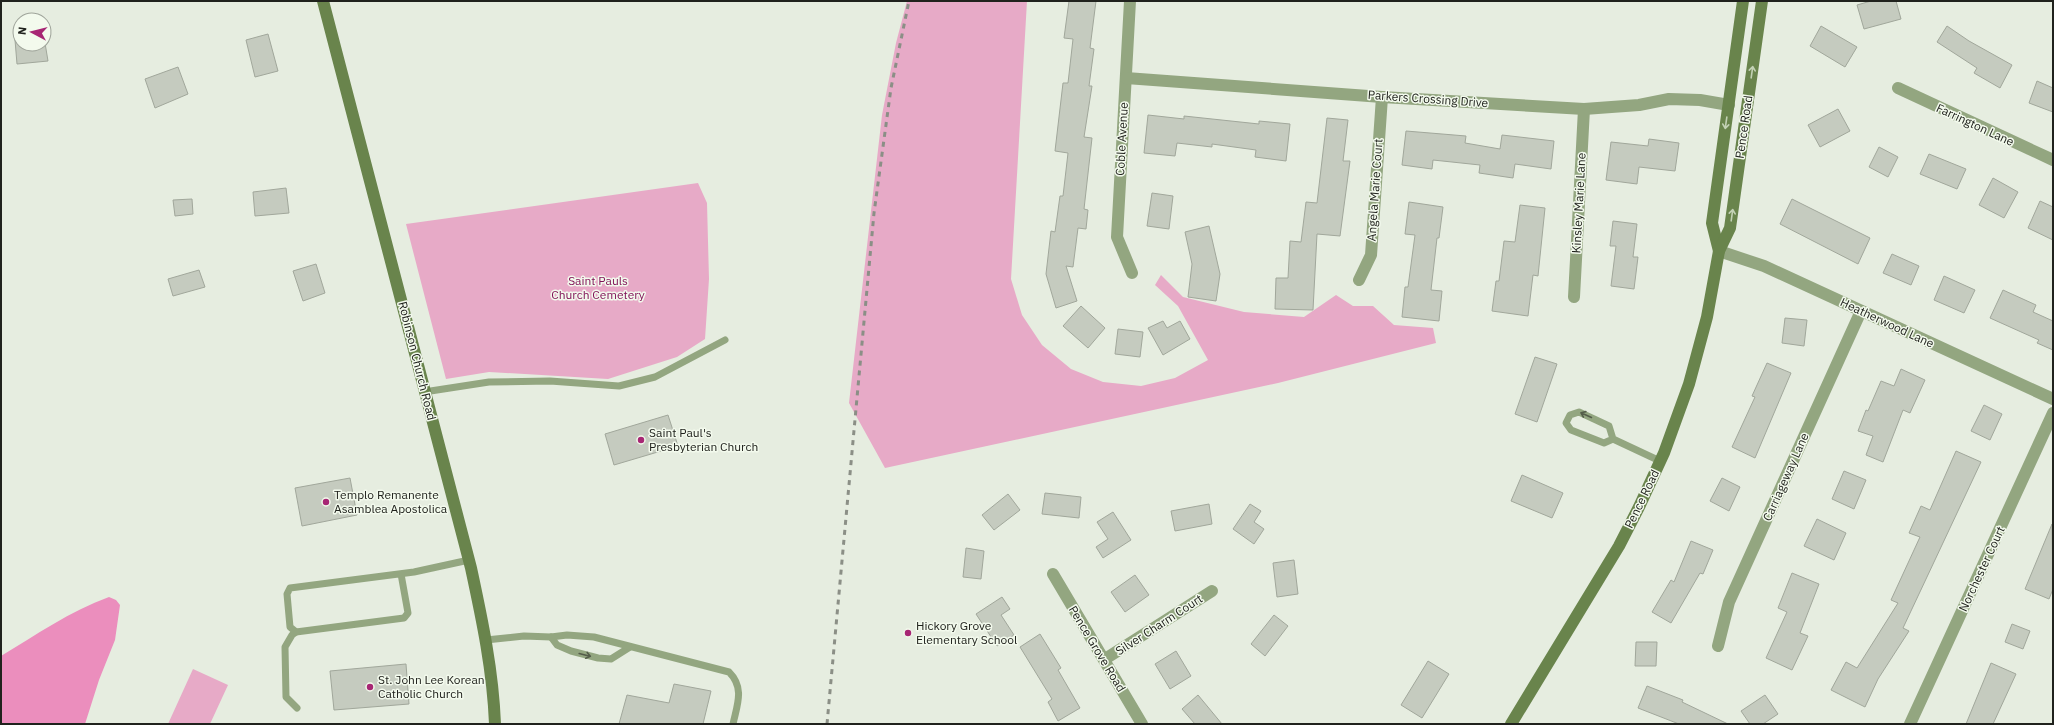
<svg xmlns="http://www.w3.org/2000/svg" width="2054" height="725" font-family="'IBM Plex Sans',sans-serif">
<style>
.green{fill:#e7aac7}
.water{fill:#eb8ebd}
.building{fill:#c5cbbf;stroke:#a1a79b}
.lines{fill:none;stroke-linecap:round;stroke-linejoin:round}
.lane{stroke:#93a680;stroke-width:7}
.street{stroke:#93a680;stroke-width:12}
.secondary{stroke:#69844c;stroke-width:12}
.rail{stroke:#8b8f86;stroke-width:3;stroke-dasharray:5 5;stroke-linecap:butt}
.oneway{stroke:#c3d1b5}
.oneway2{stroke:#545d4a}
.poi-dot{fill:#a72674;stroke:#f3faed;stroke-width:1.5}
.labels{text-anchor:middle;stroke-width:3;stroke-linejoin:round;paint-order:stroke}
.street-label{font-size:12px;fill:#20221d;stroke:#f3faed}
.park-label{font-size:12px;fill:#811358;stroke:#f3faed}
.poi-label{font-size:12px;fill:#20221d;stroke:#f3faed;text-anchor:start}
</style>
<rect width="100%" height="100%" fill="#e6ede0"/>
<g class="green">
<path d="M907 1H1027L1011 279 1022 315 1042 345 1071 369 1103 382 1141 386 1175 378 1208 360 1178 306 1155 285 1161 275 1183 297 1244 312 1304 317 1336 295 1353 306H1373L1394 325 1433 328 1436 343 1278 383 885 468 849 403 882 115 896 43Z"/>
<path d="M698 183 707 203 709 279 705 339 677 357 608 379 489 372 446 379 406 224Z"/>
<path d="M193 669 228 685 210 724H168Z"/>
</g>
<path class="water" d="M109 597 116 600 120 605 115 640 99 680 85 724H1V656C36 635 70 611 109 597Z"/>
<g class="building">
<path d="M1069 1H1096L1090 48 1094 49 1089 86H1092L1084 137 1092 138 1084 209 1088 210 1086 229 1078 228 1073 267 1066 266 1077 301 1056 308 1046 274 1051 231 1055 232 1060 196H1063L1068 153 1055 151 1063 83H1068L1073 39 1064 38Z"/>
<path d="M1871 1H1896L1901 19 1864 29 1857 5Z"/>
<path d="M1821 26 1857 47 1845 67 1810 46Z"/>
<path d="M1947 26 1969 41 2012 65 2000 88 1974 73 1977 68 1937 42Z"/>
<path d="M268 34 278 71 255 77 246 40Z"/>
<path d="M44 37 48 61 17 64 15 40H20V44H44Z"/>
<path d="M178 67 188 94 155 108 145 79Z"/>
<path d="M2037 81 2053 88V112L2029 103Z"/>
<path d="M1838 109 1850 131 1820 147 1808 125Z"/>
<path d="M1148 115 1184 119V116L1259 124V121L1290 124 1286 161 1255 157 1256 150 1212 144V147L1177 143 1175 156 1144 153Z"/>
<path d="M1327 118 1348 120 1343 161H1350L1340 236 1317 234 1313 310 1275 309 1276 278H1288L1290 241 1301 242 1306 202 1317 203Z"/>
<path d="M1406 131 1466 136 1465 143 1500 149 1502 135 1554 141 1551 169 1515 164 1513 178 1479 173 1480 165 1433 160 1432 169 1402 165Z"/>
<path d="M1649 139 1679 143 1675 171 1639 167 1637 184 1606 180 1611 142 1648 146Z"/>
<path d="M1879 147 1898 157 1888 177 1869 167Z"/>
<path d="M1929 154 1966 169 1957 189 1920 174Z"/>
<path d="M1993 178 2018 192 2004 218 1979 205Z"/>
<path d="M286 188 289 213 255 216 253 192Z"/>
<path d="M1152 193 1173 196 1169 229 1147 226Z"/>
<path d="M192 199 193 214 175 216 173 200Z"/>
<path d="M1792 199 1870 238 1858 264 1780 224Z"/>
<path d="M2040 201 2053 207V240L2028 228Z"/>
<path d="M1409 202 1443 207 1439 238H1437L1431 290 1442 291 1439 321 1402 317 1405 287H1408L1415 235 1405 234Z"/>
<path d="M1520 205 1545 208 1538 276 1533 275 1528 316 1492 311 1496 281H1499L1504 241 1515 242Z"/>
<path d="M1613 221 1637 224 1633 257H1638L1634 289 1611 286 1616 246H1610Z"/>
<path d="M1209 226 1220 274 1216 301 1188 297 1192 264 1185 232Z"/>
<path d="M1892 254 1919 266 1911 285 1883 273Z"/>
<path d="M316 264 325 293 303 301 293 271Z"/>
<path d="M199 270 205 287 173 296 168 279Z"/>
<path d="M1944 276 1975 290 1964 313 1934 300Z"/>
<path d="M2003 290 2036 305 2033 312 2053 321V350L2037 343 2039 340 1990 318Z"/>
<path d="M1081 306 1105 328 1088 348 1063 326Z"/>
<path d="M1785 318 1807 320 1804 346 1782 343Z"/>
<path d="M1163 321 1167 328 1180 321 1190 339 1163 355 1148 328Z"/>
<path d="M1118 329 1143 332 1140 357 1115 354Z"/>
<path d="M1535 357 1557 364 1537 422 1515 414Z"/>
<path d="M1767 363 1791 373 1755 458 1732 447 1755 397 1752 396Z"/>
<path d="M1901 369 1925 380 1910 413 1903 410 1883 462 1866 455 1873 436 1858 431 1866 410 1868 411 1881 381 1894 386Z"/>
<path d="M1984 405 2002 414 1990 440 1971 431Z"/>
<path d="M668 415 678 446 614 465 605 434Z"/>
<path d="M1956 451 1981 462 1903 628 1909 631 1878 679 1865 707 1831 690 1846 662 1857 668 1898 603 1891 600 1920 537 1909 533 1921 506 1930 510Z"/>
<path d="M1844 471 1866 480 1854 509 1832 499Z"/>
<path d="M1522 475 1563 493 1552 518 1511 501Z"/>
<path d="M350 478 357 515 302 526 295 488Z"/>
<path d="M1722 478 1740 487 1729 511 1710 501Z"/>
<path d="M1045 493 1081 497 1079 518 1042 514Z"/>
<path d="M1008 494 1020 510 994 530 982 515Z"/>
<path d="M1209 504 1212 524 1175 531 1171 511Z"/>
<path d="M1250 504 1261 511 1254 522 1264 529 1254 544 1233 529Z"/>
<path d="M1113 512 1131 540 1103 558 1096 547 1108 539 1097 522Z"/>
<path d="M1817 519 1846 533 1834 560 1804 546Z"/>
<path d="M2052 524 2053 589 2049 599 2025 589Z"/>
<path d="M1691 541 1713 550 1703 574 1700 573 1671 623 1652 612 1671 580 1674 582Z"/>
<path d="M966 548 984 551 981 579 963 577Z"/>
<path d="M1294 560 1298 594 1277 597 1273 563Z"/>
<path d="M1792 573 1819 584 1800 633 1808 636 1792 670 1766 658 1787 612 1778 608Z"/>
<path d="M1135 575 1149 595 1125 612 1111 592Z"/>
<path d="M1002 597 1010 609 1001 615 1014 635 997 646 976 614Z"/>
<path d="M1274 615 1288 626 1265 656 1251 644Z"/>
<path d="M2012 624 2030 631 2023 649 2005 642Z"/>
<path d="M1040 634 1061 668 1058 670 1080 708 1058 721 1048 702 1052 699 1020 647Z"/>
<path d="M1636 642H1657L1656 666H1635Z"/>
<path d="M1176 651 1191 676 1170 689 1155 664Z"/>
<path d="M1428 661 1449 674 1422 718 1401 705Z"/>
<path d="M1991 663 2016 674 1993 724H1966Z"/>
<path d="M406 664 409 704 334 710 330 671Z"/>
<path d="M674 684 711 691 703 724H619L627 695 669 703Z"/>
<path d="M1647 686 1683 700 1682 702 1728 724H1679L1638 708Z"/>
<path d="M1198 695 1222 724H1195L1182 709Z"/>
<path d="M1765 695 1778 714 1763 724H1750L1741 711Z"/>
</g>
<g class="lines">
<g class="lane">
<path d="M424 392 489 382 550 381 619 386 655 377 725 340"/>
<path d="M1613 439 1604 443 1571 430 1566 423 1570 415 1579 412 1609 426 1613 439 1660 461"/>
<path d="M401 574 408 613 404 618 296 632 290 627 287 594 290 588 414 572 469 560"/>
<path d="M296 632 292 635 285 647 286 697 297 708"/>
<path d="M551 637 557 645 571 651 598 658 611 659 630 647"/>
<path d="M486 640 524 636 551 637 567 635 594 637 729 672C745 688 737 705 733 724"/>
</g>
<g class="street">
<path d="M1130 1 1117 237 1132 273"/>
<path d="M1126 78 1382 97 1584 109 1639 105 1669 99 1700 100 1729 105"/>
<path d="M1898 88 2053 160"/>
<path d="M1719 251 1764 266 2053 399"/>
<path d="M1359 280 1371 255 1382 97"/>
<path d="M1574 297 1584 109"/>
<path d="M1053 574 1142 724"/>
<path d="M1718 646 1729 602 1861 311"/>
<path d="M1105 659 1212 591"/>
<path d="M1910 724 2053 413"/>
</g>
<g class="secondary">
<path d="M323 1 471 568C482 619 493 671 495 724"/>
<path d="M1719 251 1712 223 1743 1"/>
<path d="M1511 724 1619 546 1639 507 1664 453 1689 384 1707 317 1719 251 1730 228 1762 1"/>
</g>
<path class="rail" d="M827 724 874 213 891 88 909 1"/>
</g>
<defs><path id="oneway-shaft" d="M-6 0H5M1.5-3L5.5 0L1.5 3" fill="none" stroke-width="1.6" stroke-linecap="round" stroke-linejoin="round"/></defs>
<g class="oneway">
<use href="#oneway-shaft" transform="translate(1752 72) rotate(-82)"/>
<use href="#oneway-shaft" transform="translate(1726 123) rotate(98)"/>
<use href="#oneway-shaft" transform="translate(1732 215) rotate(-82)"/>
</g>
<g class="oneway2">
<use href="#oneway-shaft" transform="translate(1586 415) rotate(-156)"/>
<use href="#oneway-shaft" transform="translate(585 655) rotate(14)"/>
</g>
<g class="poi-dot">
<circle cx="641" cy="440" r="4"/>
<circle cx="326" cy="502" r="4"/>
<circle cx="908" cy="633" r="4"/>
<circle cx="370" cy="687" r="4"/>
</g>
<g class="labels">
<g class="street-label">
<text transform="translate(1428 99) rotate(4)" y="4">Parkers Crossing Drive</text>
<text transform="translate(1975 125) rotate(25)" y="4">Farrington Lane</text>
<text transform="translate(1744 127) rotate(-82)" y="4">Pence Road</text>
<text transform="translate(1122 139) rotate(-87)" y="4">Coble Avenue</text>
<text transform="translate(1375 190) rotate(-86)" y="4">Angela Marie Court</text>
<text transform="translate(1579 203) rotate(-87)" y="4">Kinsley Marie Lane</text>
<text transform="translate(1887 323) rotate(25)" y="4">Heatherwood Lane</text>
<text transform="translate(417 361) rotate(76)" y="4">Robinson Church Road</text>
<text transform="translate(1786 477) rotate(-66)" y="4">Carriageway Lane</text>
<text transform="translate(1642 499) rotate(-64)" y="4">Pence Road</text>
<text transform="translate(1982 569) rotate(-65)" y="4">Norchester Court</text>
<text transform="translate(1159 625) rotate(-33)" y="4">Silver Charm Court</text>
<text transform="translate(1097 649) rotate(59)" y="4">Pence Grove Road</text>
</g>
<g class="park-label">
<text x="598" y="285">Saint Pauls<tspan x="598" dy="14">Church Cemetery</tspan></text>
</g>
<g class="poi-label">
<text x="649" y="437">Saint Paul's<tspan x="649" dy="14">Presbyterian Church</tspan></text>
<text x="334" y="499">Templo Remanente<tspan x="334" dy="14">Asamblea Apostolica</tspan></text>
<text x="916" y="630">Hickory Grove<tspan x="916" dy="14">Elementary School</tspan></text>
<text x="378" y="684">St. John Lee Korean<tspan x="378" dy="14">Catholic Church</tspan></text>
</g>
</g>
<rect width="2054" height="725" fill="none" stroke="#20221d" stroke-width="4"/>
<g transform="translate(32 32) rotate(277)"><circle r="19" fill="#f3faed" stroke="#9fa49a"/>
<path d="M0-3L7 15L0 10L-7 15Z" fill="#a72674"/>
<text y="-6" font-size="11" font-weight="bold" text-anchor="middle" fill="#20221d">N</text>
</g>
</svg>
